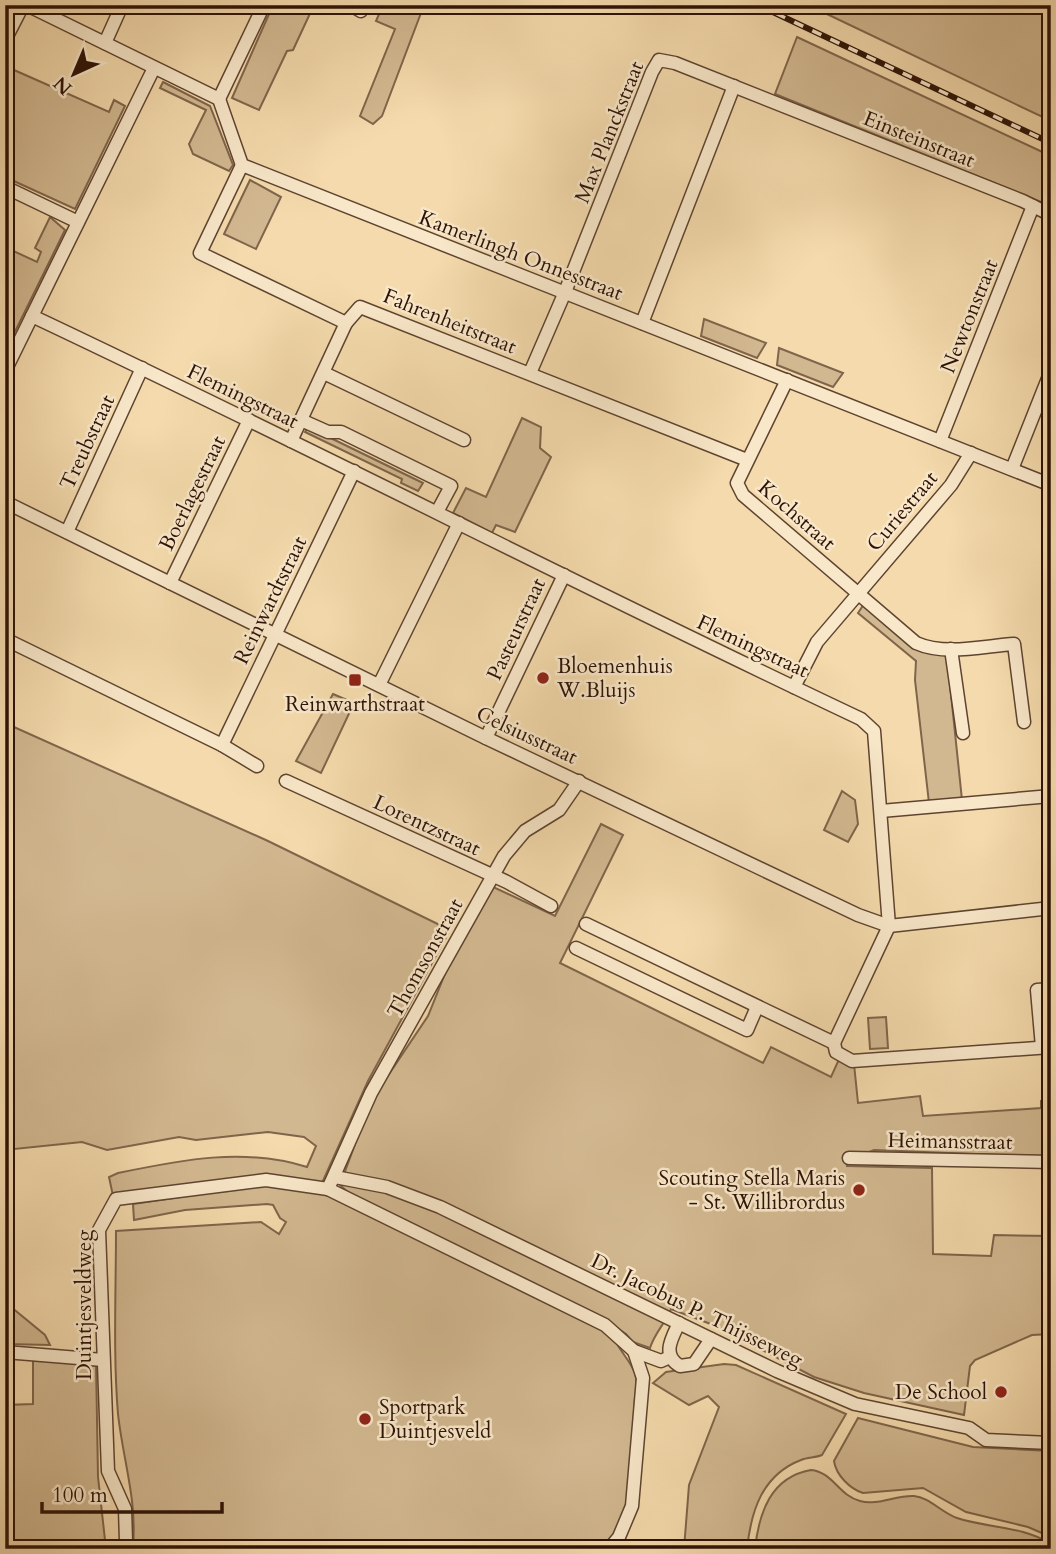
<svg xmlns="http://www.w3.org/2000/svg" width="1056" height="1554" font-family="Cardo,serif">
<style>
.green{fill:#d2b890;stroke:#7f654b;stroke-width:2}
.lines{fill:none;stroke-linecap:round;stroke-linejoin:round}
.minor-casing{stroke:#5e4430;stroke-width:15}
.minor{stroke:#f8e7c9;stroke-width:12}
.rail-casing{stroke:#2c1206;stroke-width:6}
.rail{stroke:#f8e7c9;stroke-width:3.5;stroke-dasharray:10;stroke-linecap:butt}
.poi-dot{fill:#8f2418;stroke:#f8e7c9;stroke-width:2.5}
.labels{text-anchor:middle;stroke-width:5;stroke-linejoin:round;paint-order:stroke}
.street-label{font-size:21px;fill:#2c1206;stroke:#f8e7c9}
.poi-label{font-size:21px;fill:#2c1206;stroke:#f8e7c9;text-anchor:start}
</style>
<rect width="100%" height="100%" fill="#f4daac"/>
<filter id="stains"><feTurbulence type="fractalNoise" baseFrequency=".00286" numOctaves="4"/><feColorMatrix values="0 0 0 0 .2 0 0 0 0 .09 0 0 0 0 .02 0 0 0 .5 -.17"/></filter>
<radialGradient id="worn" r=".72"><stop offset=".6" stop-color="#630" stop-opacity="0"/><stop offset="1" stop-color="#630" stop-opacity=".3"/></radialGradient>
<g class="green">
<path d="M273 5H314L293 50 287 51 259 110 232 98Z"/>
<path d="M383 5H424L382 116 373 124 360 116 395 29 376 21Z"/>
<path d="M808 5H1051V121Z"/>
<path d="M797 37 1051 156V206L775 94Z"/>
<path d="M14 70 109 112 114 100 125 106 75 209 5 177V89L13 84 8 74Z"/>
<path d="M163 82 210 106 233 165 229 171 193 154 189 144 206 110 160 88Z"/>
<path d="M250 180 281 197 256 249 224 234Z"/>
<path d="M50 217 65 230 5 352V247L37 262 41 252 35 248Z"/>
<path d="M704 319 766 343 757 358 701 336Z"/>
<path d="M779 348 843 373 833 387 777 365Z"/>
<path d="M522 418 541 427 540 448 551 457 515 532 496 525 492 533 453 513 466 488 486 497Z"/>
<path d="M308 427 423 483 418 491 401 483 402 479 305 432Z"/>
<path d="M864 604 916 648 945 653 947 656 962 800 929 803 915 680 916 661 858 613Z"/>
<path d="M333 694 354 703 321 773 296 761Z"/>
<path d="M5 723 268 841 450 930 368 1081 322 1183 273 1175 113 1196 109 1177 118 1173C181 1160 244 1147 307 1167L316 1146 304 1137 268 1132 196 1140 179 1137 107 1150 82 1142 5 1150Z"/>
<path d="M842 791 855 800 858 824 848 842 824 830Z"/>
<path d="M601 824 623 835 560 963 763 1063 771 1047 831 1077 840 1057 854 1064 858 1103 920 1096 923 1116 1041 1108V1101L1051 1100V1157L874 1150 847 1161V1166L932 1168 933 1254 991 1256 994 1235 1051 1236V1334L1032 1335 975 1360 970 1366 964 1415 864 1393 814 1377 716 1326 671 1309C665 1324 655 1332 650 1348L633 1342 626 1334 604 1319 352 1196 340 1185 371 1101 428 1016 461 934 489 885 555 916Z"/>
<path d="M886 1017 888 1048 870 1049 868 1018Z"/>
<path d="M267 1184 325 1194 522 1287 613 1336C624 1361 642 1367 635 1397L629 1505 608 1549H113L133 1546C137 1499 123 1460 118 1414 113 1353 116 1292 116 1231L261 1222 279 1234 286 1222 280 1218 273 1205 267 1204 185 1210 134 1220 133 1204Z"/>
<path d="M5 1302 45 1335 50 1345 5 1344Z"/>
<path d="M33 1357 96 1363 98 1477 106 1549H5V1405L33 1404Z"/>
<path d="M724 1364 736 1365 846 1414 822 1455C815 1458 808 1457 801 1460 762 1475 751 1511 747 1549H684L689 1485 719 1407 708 1396 689 1405 653 1383 666 1372Z"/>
<path d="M858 1418 973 1447 1051 1451V1537L1028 1527 966 1512 923 1488 863 1493C850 1489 836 1475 834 1461Z"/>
<path d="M811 1470C833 1472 839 1496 860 1501 877 1506 896 1495 914 1496 929 1497 942 1513 957 1518 987 1528 1023 1526 1051 1544V1549H755C759 1512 771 1477 811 1470Z"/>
</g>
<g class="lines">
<g class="minor-casing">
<g id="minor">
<path d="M27 5 219 99 242 165 1051 485"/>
<path d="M351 5 361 11 364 5"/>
<path d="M5 40 23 5"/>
<path d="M105 43 122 5"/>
<path d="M219 99 264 5"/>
<path d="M242 165 200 253 346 323 360 307 747 460"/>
<path d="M5 187 78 222"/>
<path d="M32 316C310 447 583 588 861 719L874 731 889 926 834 1043 586 924"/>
<path d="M642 323 734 86"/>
<path d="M5 371 154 68"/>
<path d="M324 373 464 440"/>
<path d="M530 373 565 292 652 72 659 60 675 63 1023 201 1051 215"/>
<path d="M787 380 737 483 743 495 916 643C945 656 984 646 1014 644L1024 722"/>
<path d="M301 420 328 432H341L451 486 437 512"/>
<path d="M291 441 346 323"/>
<path d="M940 441 1033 206"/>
<path d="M1012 469 1051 371"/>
<path d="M5 502 486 738 858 915 889 926 1051 908"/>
<path d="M67 532 142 368"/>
<path d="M170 583 249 420"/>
<path d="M5 639 222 745 257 766"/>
<path d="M951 649 963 733"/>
<path d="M379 685 459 523"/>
<path d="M794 687 817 642 951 485 971 453"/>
<path d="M486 738 564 575"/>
<path d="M222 745 354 471"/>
<path d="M286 781 507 882 551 906"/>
<path d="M881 811 1051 796"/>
<path d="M576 948 747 1030 757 1007"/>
<path d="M834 1043 836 1052 852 1061 1051 1047"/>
<path d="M1042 1047 1037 990 1051 989"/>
<path d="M849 1158 1051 1162"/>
<path d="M335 1177 387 1187 440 1207 777 1371 855 1404 969 1428 986 1440 1051 1443"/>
<path d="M328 1189 605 1325 634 1351 661 1361 670 1357"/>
<path d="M679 1323C672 1338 661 1355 680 1366L694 1364 711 1339"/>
<path d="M5 1352 103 1360"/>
<path d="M126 1541 125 1509 108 1471 99 1230 116 1199 266 1180 328 1189 371 1093 504 856 525 831 559 810 579 781"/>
<path d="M609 1549 619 1537 632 1506 643 1378 634 1351"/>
</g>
</g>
<use href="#minor" class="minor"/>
<g class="rail-casing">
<path id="rail" d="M758 5 1051 143"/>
</g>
<use href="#rail" class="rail"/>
</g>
<g class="poi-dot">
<circle cx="543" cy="678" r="7"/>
<rect x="348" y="673" width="14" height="14" rx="3.5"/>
<circle cx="859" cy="1190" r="7"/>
<circle cx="1001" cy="1392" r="7"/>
<circle cx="365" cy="1419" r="7"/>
</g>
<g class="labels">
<g class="street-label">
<text transform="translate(609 132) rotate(-68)" y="7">Max Planckstraat</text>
<text transform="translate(919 139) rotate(22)" y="7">Einsteinstraat</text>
<text transform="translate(521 255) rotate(21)" y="7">Kamerlingh Onnesstraat</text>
<text transform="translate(969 316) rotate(-68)" y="7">Newtonstraat</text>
<text transform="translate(450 321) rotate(22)" y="7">Fahrenheitstraat</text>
<text transform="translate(243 396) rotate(26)" y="7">Flemingstraat</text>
<text transform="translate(87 442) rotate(-65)" y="7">Treubstraat</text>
<text transform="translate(192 493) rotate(-64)" y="7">Boerlagestraat</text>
<text transform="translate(902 511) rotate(-50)" y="7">Curiestraat</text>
<text transform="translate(797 515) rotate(41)" y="7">Kochstraat</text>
<text transform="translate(270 600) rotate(-64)" y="7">Reinwardtstraat</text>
<text transform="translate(516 629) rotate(-65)" y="7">Pasteurstraat</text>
<text transform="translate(753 646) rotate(25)" y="7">Flemingstraat</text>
<text transform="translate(527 735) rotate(25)" y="7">Celsiusstraat</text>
<text transform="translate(427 825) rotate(25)" y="7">Lorentzstraat</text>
<text transform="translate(425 958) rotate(-61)" y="7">Thomsonstraat</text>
<text transform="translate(950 1141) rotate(1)" y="7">Heimansstraat</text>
<text transform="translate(84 1305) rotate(-90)" y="7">Duintjesveldweg</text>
<text transform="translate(697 1310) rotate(26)" y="7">Dr. Jacobus P. Thijsseweg</text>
</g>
<g class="poi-label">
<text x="557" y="673">Bloemenhuis<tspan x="557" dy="24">W.Bluijs</tspan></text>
<text x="355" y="711" text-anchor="middle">Reinwarthstraat</text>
<text x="845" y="1185" text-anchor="end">Scouting Stella Maris<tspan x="845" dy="24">- St. Willibrordus</tspan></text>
<text x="987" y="1399" text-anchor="end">De School</text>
<text x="379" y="1414">Sportpark<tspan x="379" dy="24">Duintjesveld</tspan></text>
</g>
</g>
<rect width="1056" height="1554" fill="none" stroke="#f4daac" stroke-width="28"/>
<rect x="7" y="7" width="1042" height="1540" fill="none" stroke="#2c1206" stroke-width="3.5"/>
<rect x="14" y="14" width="1028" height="1526" fill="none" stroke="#2c1206" stroke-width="2"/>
<g transform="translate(74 74) rotate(224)" stroke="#f8e7c9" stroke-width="5" paint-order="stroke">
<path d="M0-5L12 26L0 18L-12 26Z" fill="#2c1206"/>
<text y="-10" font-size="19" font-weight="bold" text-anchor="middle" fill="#2c1206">N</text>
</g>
<path d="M42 1502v10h180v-10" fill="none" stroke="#2c1206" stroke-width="3.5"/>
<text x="52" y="1502" font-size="21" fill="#2c1206" stroke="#f8e7c9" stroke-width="5" paint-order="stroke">100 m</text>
<rect width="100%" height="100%" filter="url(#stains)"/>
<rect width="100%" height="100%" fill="url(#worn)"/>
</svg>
